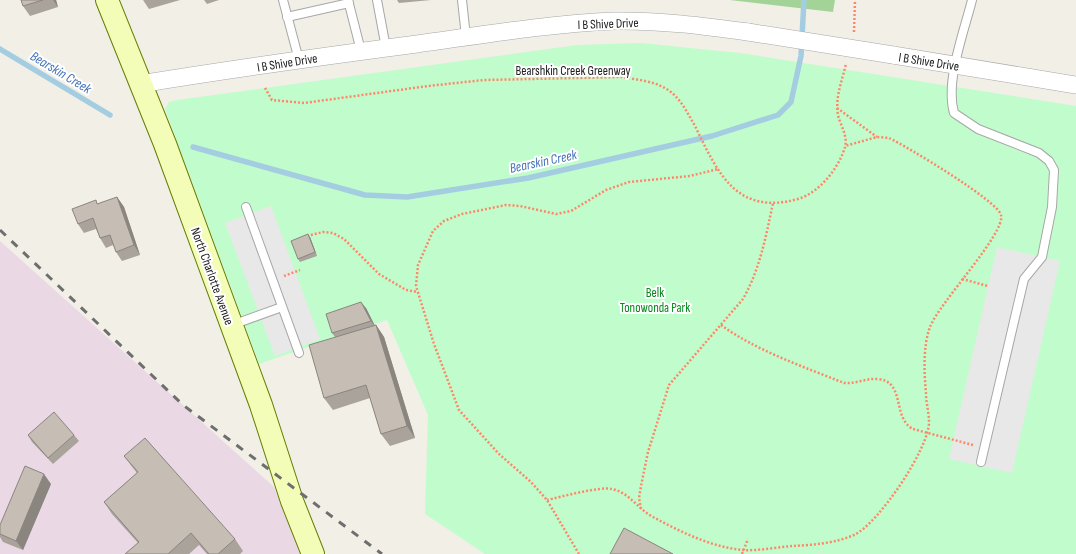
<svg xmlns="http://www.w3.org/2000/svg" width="1076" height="554" font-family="'Sofia Sans Condensed',sans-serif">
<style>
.industrial{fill:#ebd8e5}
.forest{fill:#a4d398}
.park{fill:#c1fdcc}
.parking{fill:#e8e8e8}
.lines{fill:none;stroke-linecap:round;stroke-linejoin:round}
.stream{stroke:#a4cde1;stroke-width:5.5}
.service-casing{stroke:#a7a7a7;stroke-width:10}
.minor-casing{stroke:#a7a7a7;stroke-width:18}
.secondary-casing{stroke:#647e00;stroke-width:24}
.path{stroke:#ff8769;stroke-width:2.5;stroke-dasharray:2 2;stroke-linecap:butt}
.service{stroke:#fff;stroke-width:8}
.minor{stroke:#fff;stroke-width:17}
.secondary{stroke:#f3fdb8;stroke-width:22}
.rail{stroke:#6e6e6e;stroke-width:3;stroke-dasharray:8 8;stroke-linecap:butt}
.minor-bridge-casing{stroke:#a7a7a7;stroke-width:18;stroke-linecap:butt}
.minor-bridge{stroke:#fff;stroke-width:17}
.wall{fill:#aaa39c}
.shaded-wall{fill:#8b857f}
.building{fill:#c6beb5;stroke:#8b857f}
.labels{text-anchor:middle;stroke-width:4;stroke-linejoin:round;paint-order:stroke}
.street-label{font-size:13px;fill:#202020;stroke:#fff}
.park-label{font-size:13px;fill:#05881c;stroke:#fff}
.water-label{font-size:14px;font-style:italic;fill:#4573b7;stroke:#fff}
</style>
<rect width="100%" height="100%" fill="#f1efe6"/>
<path class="industrial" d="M0 241 274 487 302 554H0Z"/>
<path class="forest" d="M730 0H835L833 12Z"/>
<path class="park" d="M641 43 740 53 1076 106V554H485L425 514 428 415 387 320 259 364 165 109 169 102 177 100 577 45Z"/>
<g class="parking">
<path d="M271 206 320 339 275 356 225 223Z"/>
<path d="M997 247 1060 261 1012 473 949 459Z"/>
</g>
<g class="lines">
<g class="stream">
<path d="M0 49 110 115"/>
<path d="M193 147 365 195 407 197 528 178 712 136 778 115 791 102 801 56 804 0"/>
</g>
<g class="service-casing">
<g id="service">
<path d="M283 0 299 60"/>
<path d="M348 0 361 51"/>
<path d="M377 0 386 48"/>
<path d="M462 0 466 37"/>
<path d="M972 0C964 32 945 81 954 113L978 129 1039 153 1049 161 1054 170 1052 207 1042 257 1024 279 981 462"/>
<path d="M287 17 349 3"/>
<path d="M246 207 299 353"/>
<path d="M232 325 282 307"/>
</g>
</g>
<g class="minor-casing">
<g id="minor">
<path d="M893 55 1076 85"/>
<path d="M140 84C232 69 325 56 417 44 482 35 548 24 613 21 658 20 704 26 748 32"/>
</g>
</g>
<g class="secondary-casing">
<path id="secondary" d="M107 0 165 144 261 405 292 501 313 554"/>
</g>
<g class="path">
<path d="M854 32 855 0"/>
<path d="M265 88 272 100 304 103 428 86 484 80 622 77C638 80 657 81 671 92 682 101 688 114 695 126 718 173 736 216 798 199 819 193 839 168 845 147 848 135 840 125 838 115 835 97 842 81 846 64"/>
<path d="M837 108 877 137"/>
<path d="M307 236 323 232 333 233 344 239 379 274 406 290 418 292"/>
<path d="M284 276 300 270"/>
<path d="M962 279 988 286"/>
<path d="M721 325C755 350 804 367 844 383 856 384 866 378 878 379 902 381 895 409 906 423 908 426 911 428 913 429L973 445"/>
<path d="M547 500C560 497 601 486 612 489 630 493 638 509 653 517 681 532 711 547 743 550 759 551 777 547 793 546 813 545 836 543 854 535 878 524 929 449 929 422 929 412 926 403 926 393 924 372 923 346 930 327 939 303 1006 233 1001 215 998 201 906 146 889 138L877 137 845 146"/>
<path d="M641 509 639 498 641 486 648 452 669 385 743 299C760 269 766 236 773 203"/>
<path d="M579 554 547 500 531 482 499 454 459 410 434 344 416 286 418 265 433 231 444 221 462 214 506 205 520 206 556 214 571 211 606 190 629 182 690 176 718 169"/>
<path d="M742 554 748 539"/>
</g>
<use href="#service" class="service"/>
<use href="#minor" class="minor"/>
<use href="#secondary" class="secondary"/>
<path class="rail" d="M0 230 183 405 382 554"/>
<g class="minor-bridge-casing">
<path id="minor-bridge" d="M748 32 893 55"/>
</g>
<use href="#minor-bridge" class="minor-bridge"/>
</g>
<g class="wall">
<path d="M21 0H56L58 7 30 16 23 6Z"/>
<path d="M143 0H180L149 9Z"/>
<path d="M204 0H219L207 4Z"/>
<path d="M397 0H431L399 3Z"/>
<path d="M117 197 124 207 140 255 122 261 116 252 113 245 106 248 100 238 96 229 84 233 78 224 98 204Z"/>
<path d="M310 237 317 256 300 262 298 259Z"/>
<path d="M366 308 375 326 376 325 384 337 415 438 390 446 381 434 370 398 333 410 324 398 335 337 332 333Z"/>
<path d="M28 435H74L79 441 53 464 32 442Z"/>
<path d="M124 456 235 539 243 551 240 554H207L199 545 189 554H125L138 543 112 514 104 502 137 473 133 468Z"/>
<path d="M51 484 23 550 3 542 0 537V525Z"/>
</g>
<g class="shaded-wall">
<path d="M53 0H56L58 7Z"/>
<path d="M117 197 124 207 140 255 134 245Z"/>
<path d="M308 234 310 237 317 256 315 252Z"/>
<path d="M361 302 366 308 376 328 371 321Z"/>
<path d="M376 325 384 337 415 438 407 426Z"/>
<path d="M44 474 51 484 23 550 16 541Z"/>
</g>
<g class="building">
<path d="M21 0H43L23 6Z"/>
<path d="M117 197 134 245 116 252 110 235 100 238 93 218 78 224 72 209 96 200 97 204Z"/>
<path d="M308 234 315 252 298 259 291 241Z"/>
<path d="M361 302 371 321 332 333 326 314Z"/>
<path d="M376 325 407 426 381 434 366 385 324 398 309 345Z"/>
<path d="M54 412 74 435 48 458 28 435Z"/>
<path d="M145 438 235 539 218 554H209L191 533 168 554H125L139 542 104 502 138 472 124 456Z"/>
<path d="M25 466 44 474 16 541 0 534V525Z"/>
<path d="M624 528 673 554H610Z"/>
</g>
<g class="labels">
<g class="street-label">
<text transform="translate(608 23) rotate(-2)" y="5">I B Shive Drive</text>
<text transform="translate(929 61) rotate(9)" y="5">I B Shive Drive</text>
<text transform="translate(287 62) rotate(-9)" y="5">I B Shive Drive</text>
<text x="573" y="75">Bearshkin Creek Greenway</text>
<text transform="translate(213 276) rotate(70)" y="5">North Charlotte Avenue</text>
</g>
<g class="park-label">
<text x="655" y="297">Belk<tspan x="655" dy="15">Tonowonda Park</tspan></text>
</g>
<g class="water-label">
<text transform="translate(61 72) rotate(31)" y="5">Bearskin Creek</text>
<text transform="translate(543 161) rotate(-12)" y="5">Bearskin Creek</text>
</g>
</g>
</svg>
